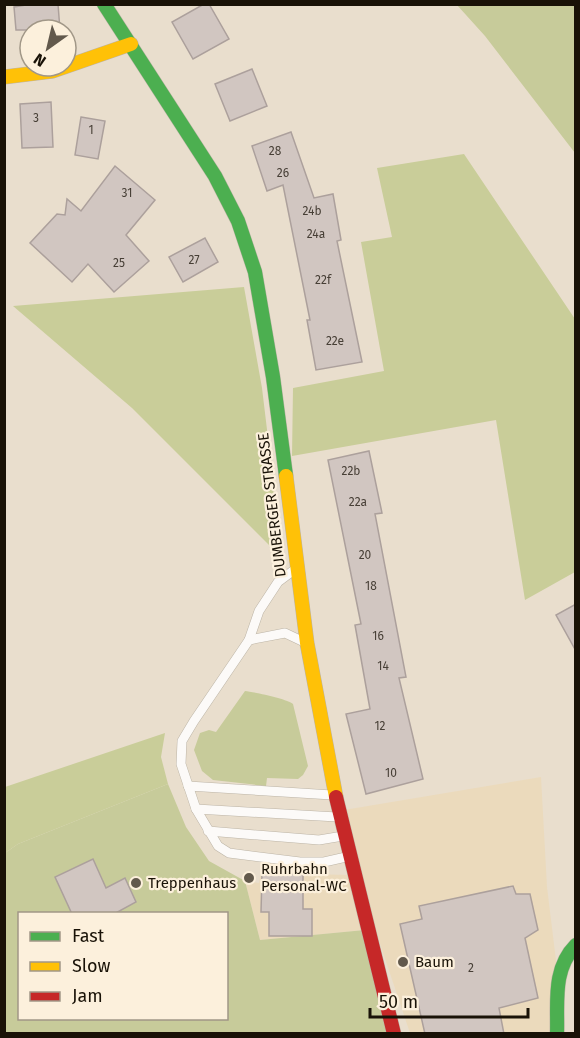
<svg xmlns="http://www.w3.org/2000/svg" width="580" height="1038" font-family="'Fira Sans',sans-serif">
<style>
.built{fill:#ebdabc}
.green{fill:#c7cb9a;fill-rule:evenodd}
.forest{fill:#c9cd99}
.building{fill:#d1c6c1;stroke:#aca09c;stroke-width:1.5}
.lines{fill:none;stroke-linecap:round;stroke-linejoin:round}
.lane-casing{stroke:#bcb4a6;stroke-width:10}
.fast-casing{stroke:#bcb4a6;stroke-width:15}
.slow-casing{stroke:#bcb4a6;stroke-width:15}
.jam-casing{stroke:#bcb4a6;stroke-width:15}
.lane{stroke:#fcfaf8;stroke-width:9}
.fast{stroke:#4caf50;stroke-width:14}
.slow{stroke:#ffc107;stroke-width:14}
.jam{stroke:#c62828;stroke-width:14}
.poi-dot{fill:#62594c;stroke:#fcf0dc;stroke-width:2}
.labels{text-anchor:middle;stroke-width:4.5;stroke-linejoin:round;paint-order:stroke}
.number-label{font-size:12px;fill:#473f36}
.street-label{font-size:15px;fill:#191207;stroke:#fcf0dc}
.poi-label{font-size:15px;fill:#191207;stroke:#fcf0dc;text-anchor:start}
</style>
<rect width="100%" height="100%" fill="#e9decd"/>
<g class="built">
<path d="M541 777 547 887 558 977 556 1033H410L360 884 344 810Z"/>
<path d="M261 873 350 875 365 930 260 940 245 881 259 883Z"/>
</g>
<g class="green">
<path d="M457 5H575V153L485 36Z"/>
<path d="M245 691C254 692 288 699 293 704L308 766 303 775 298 779 267 778 266 786 213 780 202 771 194 750 200 733 209 730 216 732Z"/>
<path d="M168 784 186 827 209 861 245 881 260 940 365 930 391 1034H5V853L18 844ZM20 914H226V1018H20Z"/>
</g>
<g class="forest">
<path d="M464 154 575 319V572L525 600 496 420 292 456 293 388 384 371 361 242 392 237 377 168Z"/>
<path d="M244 287 262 388 281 546 277 553 132 408 13 306Z"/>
<path d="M165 733 161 757 168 784 18 844 5 853V787Z"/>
</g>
<g class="building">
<path d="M32 4H58L60 30H16L14 7Z"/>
<path d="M204 4H209L229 39 193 59 172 22Z"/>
<path d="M252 69 267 106 230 121 215 84Z"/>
<path d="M51 102 53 147 22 148 20 104Z"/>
<path d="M81 117 105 121 98 159 75 155Z"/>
<path d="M291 132 314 198 333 194 341 240 337 241 362 362 316 370 307 320H310L283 185 267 191 252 146Z"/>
<path d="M115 166 155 200 126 235 149 261 114 292 88 264 72 282 30 243 57 214 65 215 67 199 81 211Z"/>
<path d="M205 238 218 262 183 282 169 257Z"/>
<path d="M369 451 382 513 375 514 406 677 399 678 423 779 366 794 346 714 370 709 355 625 361 624 328 460Z"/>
<path d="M576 604V651L556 615Z"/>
<path d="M93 859 106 888 125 878 136 902 114 914H72L55 877Z"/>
<path d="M262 874H303V909H312V936H269V912H261Z"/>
<path d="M513 886 516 894H530L538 930 525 938 538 998 499 1008 504 1034H425L400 924 422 919 419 906Z"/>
</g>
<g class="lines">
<g class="lane-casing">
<g id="lane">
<path d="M294 570 278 582 259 611 249 640 194 721 182 741 181 764 196 809 218 846 229 853 300 862H324L346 857"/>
<path d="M249 640 285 633 304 642"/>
<path d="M188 786 332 795"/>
<path d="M196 809 337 817"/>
<path d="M208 831 319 840 343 836"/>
</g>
</g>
<g class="fast-casing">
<g id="fast">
<path d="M104 4 215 176 238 221 255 272 273 377 286 476"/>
<path d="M557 1034C558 1003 552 969 576 945"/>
</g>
</g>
<g class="slow-casing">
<g id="slow">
<path d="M4 77 53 71 131 44"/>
<path d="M286 476 307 643 336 797"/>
</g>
</g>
<g class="jam-casing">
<path id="jam" d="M336 797 394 1034"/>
</g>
<use href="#lane" class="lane"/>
<use href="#fast" class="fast"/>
<use href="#slow" class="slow"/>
<use href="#jam" class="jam"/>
</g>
<g class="poi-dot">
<circle cx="249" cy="878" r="6"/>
<circle cx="136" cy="883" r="6"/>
<circle cx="403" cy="962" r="6"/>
</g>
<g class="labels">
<g class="number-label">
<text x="36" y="122">3</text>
<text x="91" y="134">1</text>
<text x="275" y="155">28</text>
<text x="283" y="177">26</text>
<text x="127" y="197">31</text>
<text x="312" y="215">24b</text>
<text x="316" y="238">24a</text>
<text x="194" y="264">27</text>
<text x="119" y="267">25</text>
<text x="323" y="284">22f</text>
<text x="335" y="345">22e</text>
<text x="351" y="475">22b</text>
<text x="358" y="506">22a</text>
<text x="365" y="559">20</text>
<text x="371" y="590">18</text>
<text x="378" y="640">16</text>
<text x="383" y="670">14</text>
<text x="380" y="730">12</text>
<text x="391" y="777">10</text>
<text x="471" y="972">2</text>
</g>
<g class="street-label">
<text transform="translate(272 505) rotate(-97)" y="5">DUMBERGER STRASSE</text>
</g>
<g class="poi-label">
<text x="261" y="874">Ruhrbahn<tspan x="261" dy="17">Personal-WC</tspan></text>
<text x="148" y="888">Treppenhaus</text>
<text x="415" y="967">Baum</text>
</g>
</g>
<rect width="580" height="1038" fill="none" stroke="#191207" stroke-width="12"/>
<rect x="18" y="912" width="210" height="108" fill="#fcf0dc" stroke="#a19787" stroke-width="1.5"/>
<rect x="30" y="932" width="30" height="9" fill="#4caf50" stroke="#a19787" stroke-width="1.5"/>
<text x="72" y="942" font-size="18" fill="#191207">Fast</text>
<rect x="30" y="962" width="30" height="9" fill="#ffc107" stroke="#a19787" stroke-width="1.5"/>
<text x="72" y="972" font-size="18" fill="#191207">Slow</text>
<rect x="30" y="992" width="30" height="9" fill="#c62828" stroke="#a19787" stroke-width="1.5"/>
<text x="72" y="1002" font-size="18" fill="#191207">Jam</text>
<g transform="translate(48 48) rotate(214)"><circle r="28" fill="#fcf0dc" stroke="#a19787" stroke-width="1.5"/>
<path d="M0-4.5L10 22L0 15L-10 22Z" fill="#62594c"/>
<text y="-9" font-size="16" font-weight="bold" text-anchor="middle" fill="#191207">N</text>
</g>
<path d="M370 1008v9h158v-9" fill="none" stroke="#191207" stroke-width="3"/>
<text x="379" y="1008" font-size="18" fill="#191207" stroke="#fcf0dc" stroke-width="4.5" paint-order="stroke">50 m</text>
</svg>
